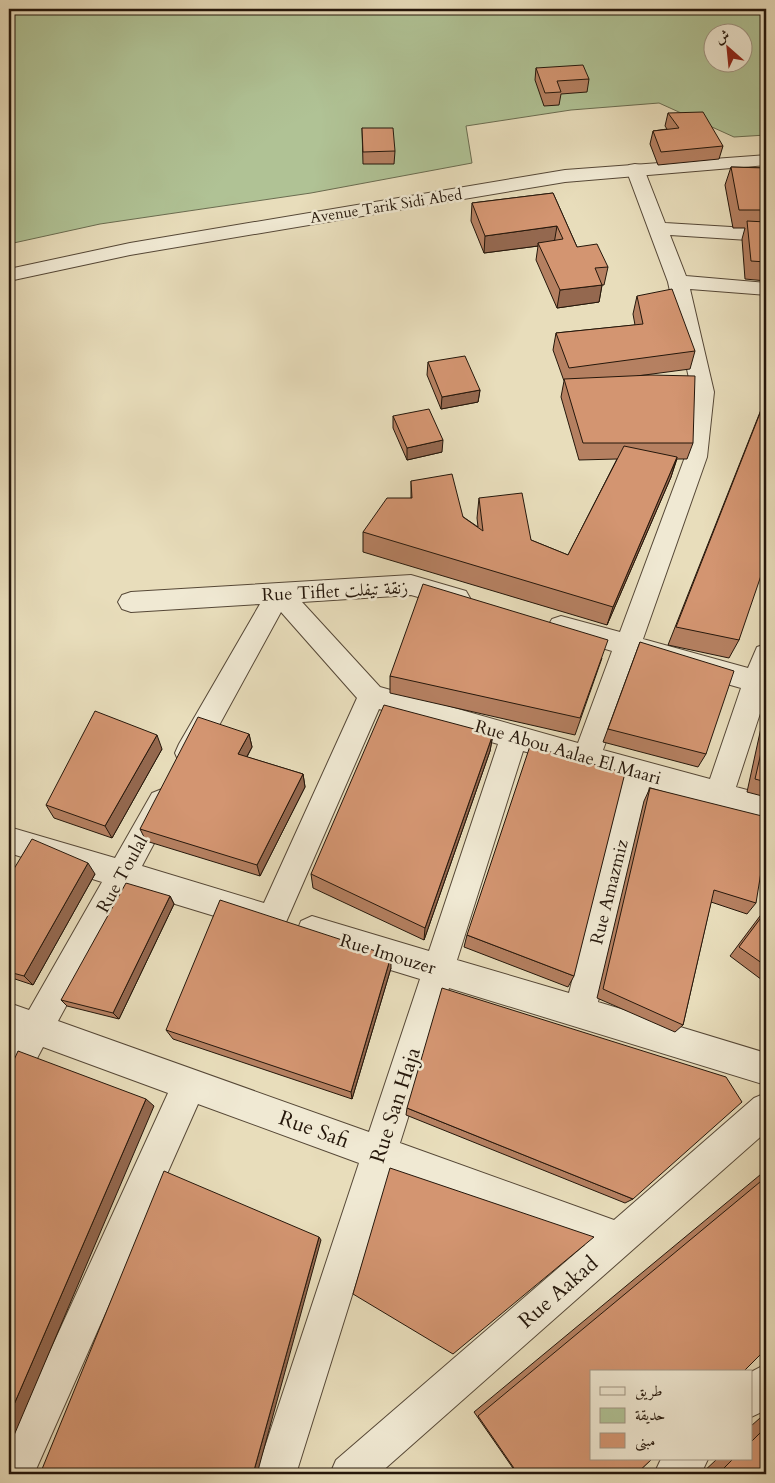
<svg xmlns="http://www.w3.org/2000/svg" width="775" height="1483" font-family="Cardo,Amiri,serif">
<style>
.green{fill:#b0c295;stroke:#6a6c50;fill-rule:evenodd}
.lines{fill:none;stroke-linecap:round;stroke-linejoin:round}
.minor-casing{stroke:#564837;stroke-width:2}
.tertiary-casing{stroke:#564837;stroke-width:2}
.minor{fill:#f0e9d3;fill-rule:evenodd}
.tertiary{fill:#f0e9d3;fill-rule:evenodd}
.wall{fill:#b58061;stroke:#25170b}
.shaded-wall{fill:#94684f;stroke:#25170b}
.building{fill:#d39571;stroke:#25170b}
.labels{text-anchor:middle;stroke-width:5;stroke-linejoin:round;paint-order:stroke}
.far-street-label{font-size:15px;fill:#25170b;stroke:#f0e9d3}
.street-label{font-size:18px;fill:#25170b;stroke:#f0e9d3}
.near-street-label{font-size:21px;fill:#25170b;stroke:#f0e9d3}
</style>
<rect width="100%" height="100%" fill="#e8ddbb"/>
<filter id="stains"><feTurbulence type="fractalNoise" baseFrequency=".004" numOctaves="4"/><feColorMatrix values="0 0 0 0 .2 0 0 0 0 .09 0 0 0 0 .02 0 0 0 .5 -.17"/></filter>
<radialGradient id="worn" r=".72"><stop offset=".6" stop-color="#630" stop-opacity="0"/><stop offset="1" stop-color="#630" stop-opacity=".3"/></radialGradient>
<path class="green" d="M9 9H766V135L734 137 659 103 571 110 466 126 472 163 311 193 100 224 9 244ZM712 32H742V62H712Z"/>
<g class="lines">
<g class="minor-casing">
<g id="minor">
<path d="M635 164 641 165 644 169 665 223 766 229V241L670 235 686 276 766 283V295L690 289 714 392 707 457 643 639 748 668 757 647 766 644V695L736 787 766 795V821L649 787 598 1002 766 1053V1085L449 988 400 1143 614 1220 754 1098 766 1093V1132L379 1474H330L336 1460 585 1245 390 1174 296 1474H256L359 1163 198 1104 34 1474H9V1441L168 1093 43 1047 21 1089 9 1093V1045L14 1037 9 1035V1003L29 1010 102 882 9 853V827L115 858 152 793 162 789 172 793 176 802 142 866 264 903 357 698 281 612 199 762 189 765 179 762 175 753 179 744 260 604 131 612 122 609 118 602 122 595 131 592 411 575 466 591 470 598 466 605 457 608 411 595 302 602 380 687 578 743 612 651 552 633 548 626 552 619 561 616 620 632 685 457 692 392 668 282 626 169 629 165ZM636 658 741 688 710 779 603 750ZM379 709 498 744 429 951 312 916 301 921 297 931 301 941 312 946 420 979 369 1132 58 1021 129 890 254 928 260 926 261 929 272 933 283 929ZM523 751 623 780 569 993 457 960Z"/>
<path d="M766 1364V1410L751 1417V1372Z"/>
<path d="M661 1459H708L701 1474H654Z"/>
</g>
</g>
<g class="tertiary-casing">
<path id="tertiary" d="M766 155V165L565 182 130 255 9 281V269L130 243 565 170Z"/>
</g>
<use href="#minor" class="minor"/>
<use href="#tertiary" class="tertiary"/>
</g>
<g class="wall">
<path d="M536 68 589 79 587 92 561 94 559 105 544 106 535 80Z"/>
<path d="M668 113 723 146 719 159 658 165 650 144 653 131 667 129 665 126Z"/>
<path d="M362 128 395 151 394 164H363Z"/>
<path d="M731 167 766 168V281L745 279 742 239 745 228H733L725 185Z"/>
<path d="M553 193 577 247 608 267 604 285H602L599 302 557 308 536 260 538 246 484 253 471 221 472 203Z"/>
<path d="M637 296 695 351 690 369 637 376 693 443 687 459H677L671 477 607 625 363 552V532L411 498V481L478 527 477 518 479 498 531 540 568 555 617 459 579 460 561 397 564 381 553 350 556 333 635 325 633 314Z"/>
<path d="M428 362 480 390 478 402 441 409 427 375Z"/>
<path d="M766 397 739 640 729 658 668 645Z"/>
<path d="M393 416 442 452 407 460 393 428Z"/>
<path d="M640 642 706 754 698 767 603 742Z"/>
<path d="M602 658 575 735 390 693V676Z"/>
<path d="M766 705V797L747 792Z"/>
<path d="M249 734 252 747 247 757 303 774 305 787 260 876 146 841 140 829Z"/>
<path d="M493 734 490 751 424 940 313 888 311 874Z"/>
<path d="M162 749 112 838 54 818 46 805Z"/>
<path d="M650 788 756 903 747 914 711 902 683 1025 675 1032 597 998 644 801Z"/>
<path d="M95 874 33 985 9 977V877Z"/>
<path d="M170 896 174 904 119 1019 67 1006 61 1000Z"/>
<path d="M766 908V983L730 956Z"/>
<path d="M467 935 574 976 568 987 464 947Z"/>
<path d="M391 968 352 1099 173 1039 166 1030Z"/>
<path d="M407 1108 633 1199 625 1203 406 1115Z"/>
<path d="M766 1170V1349L636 1474H517L474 1412Z"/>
<path d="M760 1418 766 1420V1474H701L717 1459H751V1426Z"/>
<path d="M432 1471 434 1474H428Z"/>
</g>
<g class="shaded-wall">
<path d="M557 226 554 244 538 243V246L484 253 485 236Z"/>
<path d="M602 285 599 302 557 308 560 290Z"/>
<path d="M480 390 478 402 441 409 442 397Z"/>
<path d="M443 440 442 452 407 460V448Z"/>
<path d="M677 457 671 477 607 625 613 607Z"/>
<path d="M249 734 252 747 241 767 238 754Z"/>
<path d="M493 734 490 751 424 940 425 928Z"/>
<path d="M157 735 162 749 112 838 105 826Z"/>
<path d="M303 774 305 787 260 876 257 865Z"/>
<path d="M88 863 95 874 33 985 24 976Z"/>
<path d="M170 896 174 904 119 1019 113 1013Z"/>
<path d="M391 956V968L352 1099 351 1092Z"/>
<path d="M146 1099 154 1106 9 1447V1416Z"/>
<path d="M319 1237 321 1240 257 1474H253Z"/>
</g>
<g class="building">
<path d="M583 65 589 79 557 81 561 92 545 93 536 68Z"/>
<path d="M703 112 723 146 661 152 653 131 679 128 668 113Z"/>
<path d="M362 128H393L395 151 363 152Z"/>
<path d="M731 167 766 168V210H739Z"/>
<path d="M553 193 577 247 597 244 608 267 595 268 602 285 560 290 538 243 563 239 557 226 485 236 472 203Z"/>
<path d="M747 221 766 222V262L751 261Z"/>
<path d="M672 289 695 351 569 368 556 333 643 324 637 296Z"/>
<path d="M465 356 480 390 442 397 428 362Z"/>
<path d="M651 375 695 376 693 443H583L564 379Z"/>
<path d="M766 398V561L739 640 676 627Z"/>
<path d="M429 409 443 440 407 448 393 416Z"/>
<path d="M624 446 677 457 613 607 363 532 387 498H412L411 481 452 474 463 517 483 531 479 498 522 493 531 540 568 555Z"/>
<path d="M423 584 608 640 580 718 390 676Z"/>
<path d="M640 642 734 671 706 754 608 729Z"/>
<path d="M384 705 493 734 425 928 311 874Z"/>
<path d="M95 711 157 735 105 826 46 805Z"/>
<path d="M198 717 249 734 238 754 303 774 257 865 140 829Z"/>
<path d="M766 731V782L755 779Z"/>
<path d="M530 746 625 773 574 976 467 935Z"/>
<path d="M650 788 766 817V841L756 903 714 890 683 1025 603 989Z"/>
<path d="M32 839 88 863 24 976 9 972V877Z"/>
<path d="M126 883 170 896 113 1013 61 1000Z"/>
<path d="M220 900 391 956 351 1092 166 1030Z"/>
<path d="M766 911V966L739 947Z"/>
<path d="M442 988 726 1077 742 1102 633 1199 407 1108Z"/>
<path d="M18 1051 146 1099 9 1416V1071Z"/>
<path d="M390 1168 594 1237 453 1354 353 1294Z"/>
<path d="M164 1171 319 1237 253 1474H40Z"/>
<path d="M766 1177V1349L743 1372H591V1459H652L636 1474H518L478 1416Z"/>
<path d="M766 1427V1474H718L733 1459H751V1442Z"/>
</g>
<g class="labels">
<g class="far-street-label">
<text transform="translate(386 206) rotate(-9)" y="5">Avenue Tarik Sidi Abed</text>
</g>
<g class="street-label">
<text transform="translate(335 591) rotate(-3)" y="6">Rue Tiflet زنقة تيفلت</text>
<text transform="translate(568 752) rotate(16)" y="6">Rue Abou Aalae El Maari</text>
<text transform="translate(122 874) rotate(-61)" y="6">Rue Toulal</text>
<text transform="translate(609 892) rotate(-76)" y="6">Rue Amazmiz</text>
<text transform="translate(388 954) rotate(17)" y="6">Rue Imouzer</text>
</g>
<g class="near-street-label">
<text transform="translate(395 1105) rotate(-72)" y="7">Rue San Haja</text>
<text transform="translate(314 1129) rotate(20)" y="7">Rue Safi</text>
<text transform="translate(558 1292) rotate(-41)" y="7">Rue Aakad</text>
</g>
</g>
<rect width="775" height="1483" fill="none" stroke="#e8ddbb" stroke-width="30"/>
<rect x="10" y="10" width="755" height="1463" fill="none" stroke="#25170b" stroke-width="2.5"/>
<rect x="15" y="15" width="745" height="1453" fill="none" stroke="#25170b"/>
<rect x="590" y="1370" width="162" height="90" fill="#f0e9d3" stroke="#9f9583"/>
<rect x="600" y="1387" width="25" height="8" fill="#f0e9d3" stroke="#9f9583"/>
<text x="635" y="1396" font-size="15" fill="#25170b">طريق</text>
<rect x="600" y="1408" width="25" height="15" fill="#b0c295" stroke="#9f9583"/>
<text x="635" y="1420" font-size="15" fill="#25170b">حديقة</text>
<rect x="600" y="1433" width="25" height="15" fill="#d39571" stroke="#9f9583"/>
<text x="635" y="1446" font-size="15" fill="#25170b">مبنى</text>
<g transform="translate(728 48) rotate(333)"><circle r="24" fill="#f0e9d3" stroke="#9f9583"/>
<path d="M0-4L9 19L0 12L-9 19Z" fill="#8f2418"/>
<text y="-8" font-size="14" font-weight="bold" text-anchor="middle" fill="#25170b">ش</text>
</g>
<rect width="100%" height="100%" filter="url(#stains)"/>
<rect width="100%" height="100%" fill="url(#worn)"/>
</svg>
